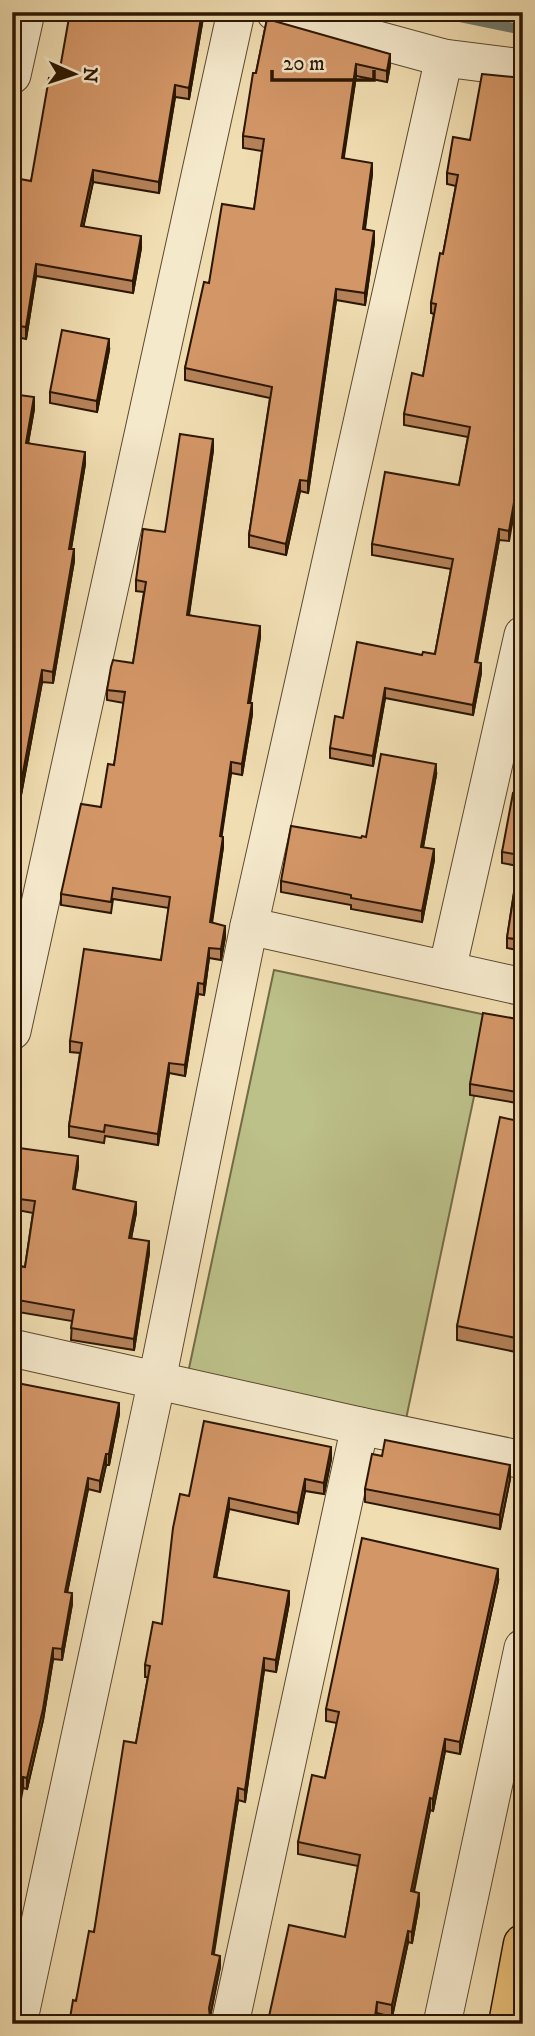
<svg xmlns="http://www.w3.org/2000/svg" width="535" height="2036" font-family="'IM FELL DW Pica',serif">
<style>
.green{fill:#bcc089;stroke:#746c46;stroke-width:2}
.lines{fill:none;stroke-linecap:round;stroke-linejoin:round}
.stream{stroke:#6f796c;stroke-width:10}
.street-casing{stroke:#5d482e;stroke-width:39}
.primary-casing{stroke:#2c1702;stroke-width:41}
.street{stroke:#f5e9cc;stroke-width:37}
.primary{stroke:#e8be78;stroke-width:38}
.wall{fill:#b58159;stroke:#2c1702;stroke-width:2}
.shaded-wall{fill:#946948;stroke:#2c1702;stroke-width:2}
.building{fill:#d39667;stroke:#2c1702;stroke-width:2}
</style>
<rect width="100%" height="100%" fill="#f0ddb1"/>
<filter id="stains"><feTurbulence type="fractalNoise" baseFrequency=".00286" numOctaves="4"/><feColorMatrix values="0 0 0 0 .2 0 0 0 0 .09 0 0 0 0 .02 0 0 0 .5 -.17"/></filter>
<radialGradient id="worn" r=".72"><stop offset=".6" stop-color="#630" stop-opacity="0"/><stop offset="1" stop-color="#630" stop-opacity=".3"/></radialGradient>
<path class="green" d="M274 970 491 1016 406 1419 188 1373Z"/>
<g class="lines">
<path class="stream" d="M436 12 523 30"/>
<g class="street-casing">
<g id="street">
<path d="M275 12 444 58 523 68"/>
<path d="M12 75 26 12"/>
<path d="M249 926 523 987"/>
<path d="M447 970 523 635"/>
<path d="M12 1031 236 12"/>
<path d="M12 1348 360 1426 523 1460"/>
<path d="M18 2024 157 1380 249 926 444 58"/>
<path d="M230 2024 360 1426"/>
<path d="M442 2024 523 1648"/>
</g>
</g>
<g class="primary-casing">
<path id="primary" d="M508 2024 523 1944"/>
</g>
<use href="#street" class="street"/>
<use href="#primary" class="primary"/>
</g>
<g class="wall">
<path d="M204 12 189 99 175 97 159 193 93 182 83 227 141 248 133 293 36 276 26 339 12 336V220L31 181 58 80Z"/>
<path d="M267 19 390 65 387 82 356 76 343 158 372 174 365 229 374 242 365 305 336 300 308 493 300 491 286 555 249 547V535L270 398 185 380V368L209 283 254 209 262 151 243 148V136Z"/>
<path d="M521 78 509 541 499 540 477 662 481 673 473 715 385 698 373 766 330 758V748L343 718 422 655 435 654 451 569 372 555V544L459 485 468 437 404 425V414L423 376 434 314 431 313V303L443 254 456 186 447 184V173L470 140Z"/>
<path d="M109 350 97 412 50 403V392Z"/>
<path d="M12 394 34 409 28 443 85 464 71 549 74 561 53 683 42 682 21 795 13 793 12 800Z"/>
<path d="M213 450 189 615 260 637 250 703 252 714 242 775 231 773 221 836 223 847 212 923 225 937 221 960 209 958 204 995 198 994 185 1076 169 1073 158 1145 105 1136 104 1143 69 1137V1126L80 1053 70 1052V1041L161 960 169 908 113 899 111 913 61 905V894L101 807 114 765 124 703 107 700V690L133 663 144 592 136 591V580L165 532Z"/>
<path d="M436 775 423 847 434 860 422 922 351 909V905L281 892V881L366 837Z"/>
<path d="M523 795V951L507 948V938L518 866 502 863V852Z"/>
<path d="M523 1020V1075H522L517 1103 470 1095V1084Z"/>
<path d="M523 1122 516 1352 457 1340V1326Z"/>
<path d="M12 1167H78L74 1190 136 1213 131 1238 149 1253 134 1350 71 1340 72 1321 12 1311V1265L25 1267 33 1213 12 1209Z"/>
<path d="M12 1382 119 1414 109 1465H106L100 1492 88 1489 67 1592 72 1604 62 1660 53 1659 43 1720 27 1789 23 1788Z"/>
<path d="M382 1456 510 1479 500 1529 365 1502V1489Z"/>
<path d="M331 1459 324 1494 305 1491 298 1524 229 1509 216 1578 289 1603 276 1672 264 1670 245 1802 238 1800 213 1955 220 1967 210 2018 76 2001 94 1932 136 1743 148 1677H145V1665L162 1624 189 1496Z"/>
<path d="M498 1581 460 1754 445 1751 433 1811 430 1810 414 1892 419 1904 412 1943 408 1942 392 2017 377 2013 376 2024H247L268 2021 345 1937 358 1866 298 1854V1842L325 1778 337 1723 326 1721V1709Z"/>
</g>
<g class="shaded-wall">
<path d="M202 12H204L189 99V88Z"/>
<path d="M390 54V65L387 82V71Z"/>
<path d="M356 64V76L342 170V158Z"/>
<path d="M175 85V97L159 193V182Z"/>
<path d="M372 163V174L363 240V229Z"/>
<path d="M93 170V182L81 238V226Z"/>
<path d="M374 231V242L365 305V293Z"/>
<path d="M141 236V248L133 293V281Z"/>
<path d="M36 264V276L26 339V327Z"/>
<path d="M336 289V300L308 493V481Z"/>
<path d="M109 339V350L97 412V401Z"/>
<path d="M34 397V409L26 454V443Z"/>
<path d="M213 439V450L187 626V615Z"/>
<path d="M523 451V462L509 541V531Z"/>
<path d="M85 452V464L69 560V549Z"/>
<path d="M300 480V491L286 555V544Z"/>
<path d="M499 529V540L475 672V662Z"/>
<path d="M74 549V561L53 683V672Z"/>
<path d="M260 626V637L248 714V703Z"/>
<path d="M481 663V673L473 715V705Z"/>
<path d="M42 670V682L21 795V783Z"/>
<path d="M385 688V698L373 766V756Z"/>
<path d="M252 703V714L242 775V764Z"/>
<path d="M231 762V773L220 847V836Z"/>
<path d="M436 764V775L421 858V847Z"/>
<path d="M223 837V847L210 933V922Z"/>
<path d="M434 849V860L422 922V911Z"/>
<path d="M225 926V937L221 960V949Z"/>
<path d="M209 948V958L204 995V984Z"/>
<path d="M198 983V994L185 1076V1065Z"/>
<path d="M169 1063V1073L158 1145V1134Z"/>
<path d="M522 1064V1075L517 1103V1092Z"/>
<path d="M78 1156V1167L73 1201V1189Z"/>
<path d="M136 1202V1213L129 1249V1238Z"/>
<path d="M149 1241V1253L134 1350V1339Z"/>
<path d="M523 1306V1321L516 1352V1338Z"/>
<path d="M119 1403V1414L109 1465V1454Z"/>
<path d="M331 1447V1459L324 1494V1483Z"/>
<path d="M106 1454V1465L100 1492V1481Z"/>
<path d="M510 1465V1479L500 1529V1515Z"/>
<path d="M88 1478V1489L65 1603V1592Z"/>
<path d="M305 1479V1491L298 1524V1513Z"/>
<path d="M229 1498V1509L214 1589V1577Z"/>
<path d="M498 1569V1581L460 1754V1742Z"/>
<path d="M289 1591V1603L276 1672V1660Z"/>
<path d="M72 1593V1604L62 1660V1649Z"/>
<path d="M53 1648V1659L43 1720 27 1789V1778Z"/>
<path d="M264 1658V1670L245 1802V1790Z"/>
<path d="M445 1739V1751L433 1811V1799Z"/>
<path d="M23 1777V1788L12 1847V1836Z"/>
<path d="M238 1788V1800L212 1966V1954Z"/>
<path d="M430 1798V1810L411 1903V1891Z"/>
<path d="M419 1893V1904L412 1943V1932Z"/>
<path d="M408 1931V1942L392 2017V2005Z"/>
<path d="M220 1956V1967L209 2020V2008Z"/>
<path d="M377 2002 376 2024H374Z"/>
</g>
<g class="building">
<path d="M70 12H202L189 88 175 85 159 182 93 170 81 226 141 236 133 281 36 264 26 327 12 325V220L20 179 31 181 49 78 58 80Z"/>
<path d="M267 19 390 54 387 71 356 64 342 158 372 163 363 229 374 231 365 293 336 289 308 481 300 480 286 544 249 535 272 387 185 368 204 282 209 283 222 204 254 209 264 139 243 136 253 73H256Z"/>
<path d="M482 74 523 78V451L509 531 499 529 475 662 481 663 473 705 385 688 373 756 330 748 335 716 343 718 357 642 422 655 423 652 435 654 453 559 372 544 385 472 459 485 470 427 404 414 412 373 423 376 436 304 431 303 440 253 443 254 458 175 447 173 453 137 470 140Z"/>
<path d="M62 330 109 339 97 401 50 392Z"/>
<path d="M12 394 34 397 26 443 85 452 69 549H74L53 672 42 670 21 783 13 782 12 789Z"/>
<path d="M180 434 213 439 187 615 260 626 248 703H252L242 764 231 762 220 836 223 837 210 922 225 926 221 949 209 948 204 984 198 983 185 1065 169 1063 158 1134 105 1125 104 1132 69 1126 82 1043 70 1041 84 949 161 960 170 897 113 888 111 902 61 894 81 804 101 807 108 764 114 765 125 692 107 690 111 667 113 660 133 663 146 582 136 580 143 529 165 532Z"/>
<path d="M381 754 436 764 421 847 434 849 422 911 351 898V895L281 881 291 826 361 838 362 836 366 837Z"/>
<path d="M513 793 523 795V940L507 938 520 855 502 852Z"/>
<path d="M483 1013 523 1020V1064H522L517 1092 470 1084Z"/>
<path d="M500 1117 523 1122V1306L516 1338 457 1326Z"/>
<path d="M19 1148 78 1156 73 1189 136 1202 129 1238 149 1241 134 1339 71 1328 74 1310 12 1299V1265L25 1267 35 1201 12 1198V1167L17 1168Z"/>
<path d="M12 1382 119 1403 109 1454H106L100 1481 88 1478 65 1592 72 1593 62 1649 53 1648 43 1709 27 1778 23 1777 12 1836Z"/>
<path d="M204 1421 331 1447 324 1483 305 1479 298 1513 229 1498 214 1577 289 1591 276 1660 264 1658 245 1790 238 1788 212 1954 220 1956 209 2008 210 2018 213 2024H69L73 2000 76 2001 89 1931 94 1932 124 1741 136 1743 150 1666 145 1665 153 1622 162 1624 173 1528 180 1494 189 1496Z"/>
<path d="M385 1440 510 1465 500 1515 365 1489 372 1454 382 1456Z"/>
<path d="M362 1538 498 1569 460 1742 445 1739 433 1799 430 1798 411 1891 419 1893 412 1932 408 1931 392 2005 377 2002 374 2024H247L250 2017 268 2021 289 1925 345 1937 360 1855 298 1842 312 1775 325 1778 339 1712 326 1709Z"/>
</g>
<rect width="535" height="2036" fill="none" stroke="#f0ddb1" stroke-width="42"/>
<rect x="14" y="14" width="507" height="2008" fill="none" stroke="#2c1702" stroke-width="3.5"/>
<rect x="21" y="21" width="493" height="1994" fill="none" stroke="#2c1702" stroke-width="2"/>
<g transform="translate(74 74) rotate(93)" stroke="#f5e9cc" stroke-width="5" paint-order="stroke">
<path d="M0-5L12 26L0 18L-12 26Z" fill="#2c1702"/>
<text y="-10" font-size="19" font-weight="bold" text-anchor="middle" fill="#2c1702">N</text>
</g>
<path d="M272 70v10h102v-10" fill="none" stroke="#2c1702" stroke-width="3.5"/>
<text x="283" y="70" font-size="21" fill="#2c1702" stroke="#f5e9cc" stroke-width="5" paint-order="stroke">20 m</text>
<rect width="100%" height="100%" filter="url(#stains)"/>
<rect width="100%" height="100%" fill="url(#worn)"/>
</svg>
